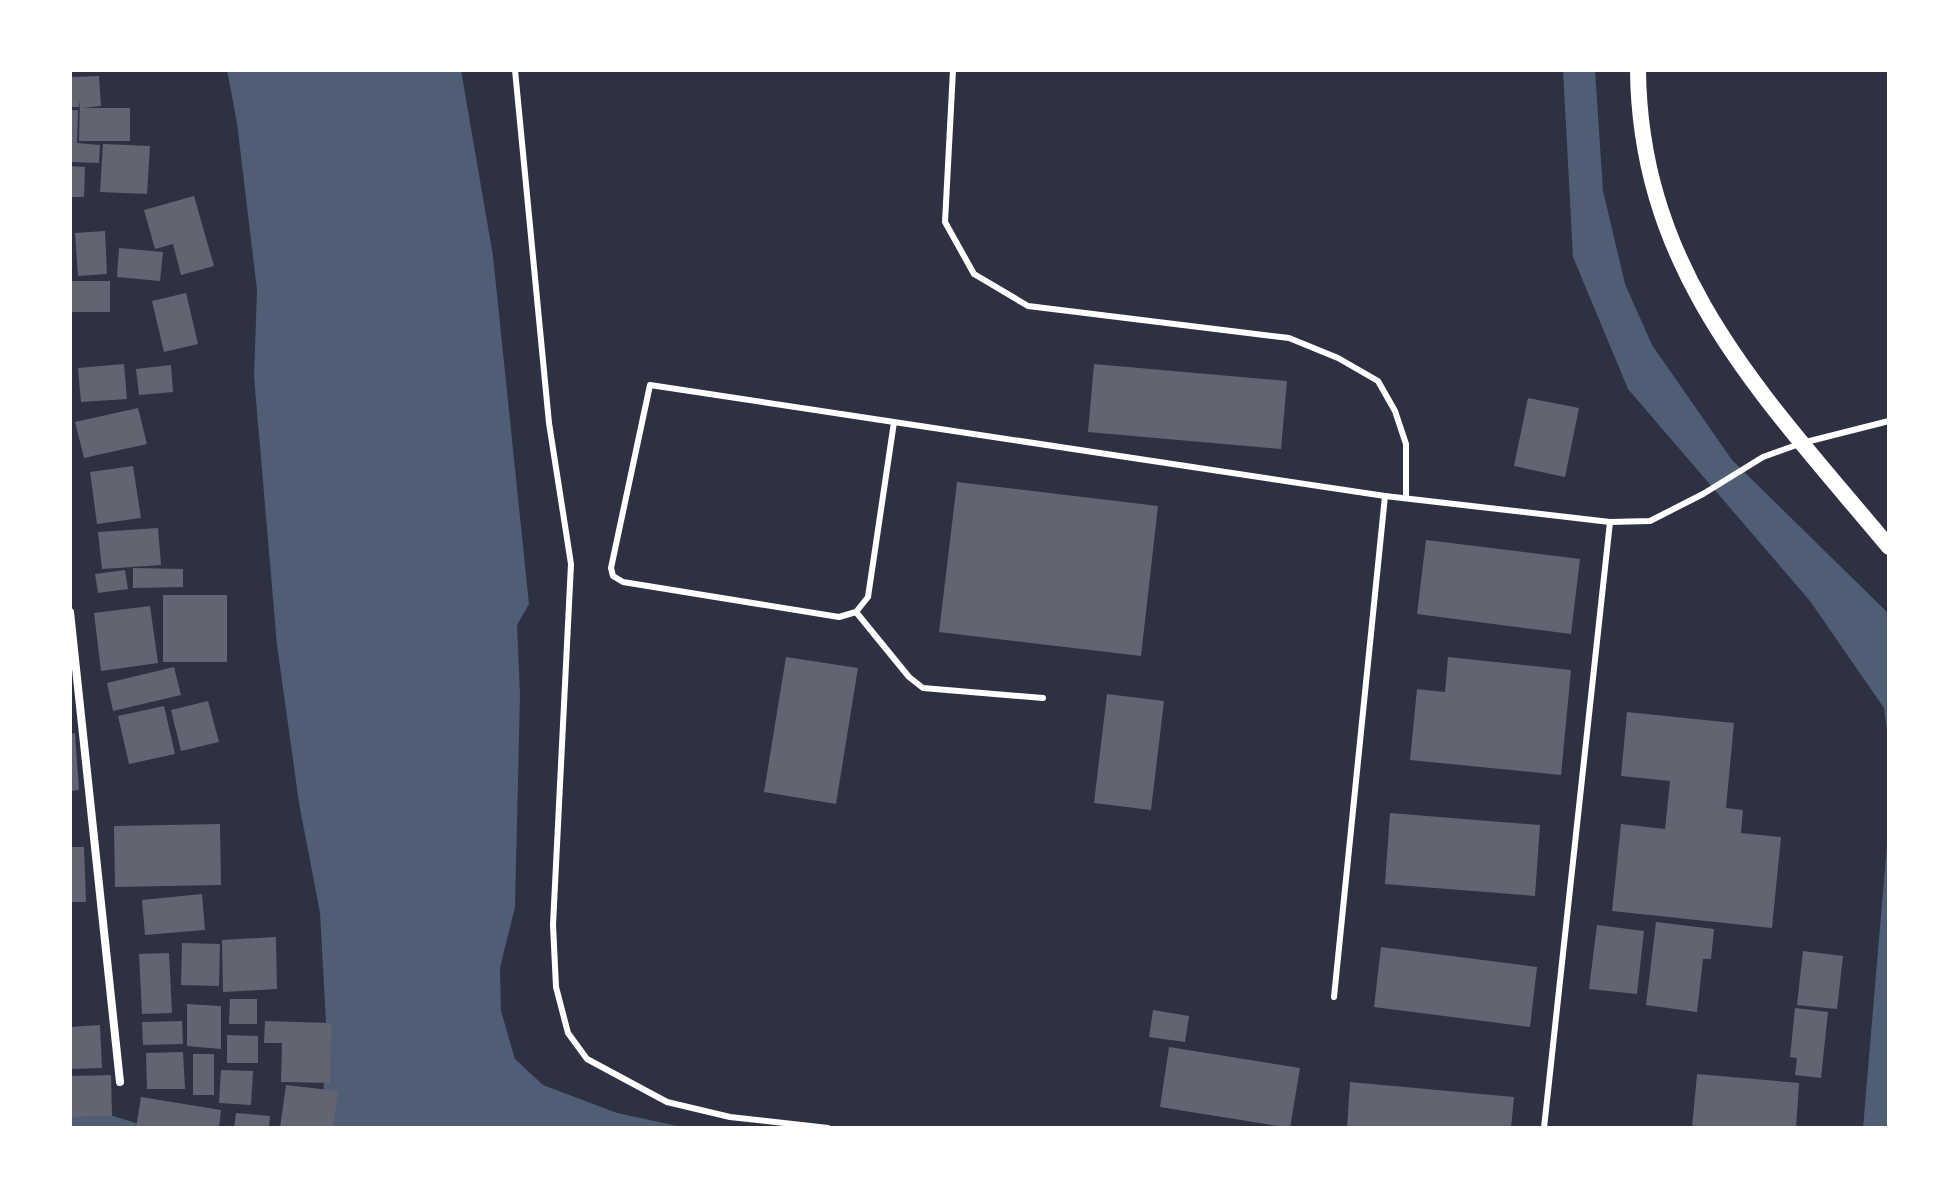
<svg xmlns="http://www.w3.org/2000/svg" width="1959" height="1198" font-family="'Asap Condensed',sans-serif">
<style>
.water{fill:#4f5d75}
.building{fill:#626471}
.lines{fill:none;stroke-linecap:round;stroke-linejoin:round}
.service{stroke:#fff;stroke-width:6}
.minor{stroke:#fff;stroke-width:8}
.secondary{stroke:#fff;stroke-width:16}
</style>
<rect width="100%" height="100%" fill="#2d3142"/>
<g class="water">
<path d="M227 70H461L493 256 529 604 517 625 520 695 515 907 500 968 501 1011 515 1059 543 1085 617 1113 687 1128H322L326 1022 320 913 299 803 277 645 254 377 257 290 237 123Z"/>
<path d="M1563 70H1595L1603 191 1625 284 1652 345 1732 460 1889 614V744L1884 708 1810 601 1628 389 1573 257Z"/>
<path d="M1889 821V1128H1863Z"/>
<path d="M70 1103 81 1106 152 1128H70Z"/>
</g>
<g class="building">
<path d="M99 76 101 106 83 108H130V141H79L80 101 79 107H70V77Z"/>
<path d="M70 110H78L77 143 100 145 99 163 70 162Z"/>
<path d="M103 144 150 146 147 194 100 192Z"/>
<path d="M70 166 85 167 84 197H70Z"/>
<path d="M194 196 214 266 181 275 173 244 155 249 144 210Z"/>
<path d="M105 231 107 274 78 276 75 233Z"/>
<path d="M119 248 163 252 160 281 117 277Z"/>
<rect x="70" y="281" width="40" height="31"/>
<path d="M186 293 198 344 164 352 152 301Z"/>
<path d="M124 364 127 399 81 402 78 368Z"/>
<path d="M1094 364 1287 381 1281 449 1088 432Z"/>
<path d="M171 365 173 392 139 395 136 369Z"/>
<path d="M1528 398 1579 408 1565 477 1514 466Z"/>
<path d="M138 408 147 444 84 458 75 422Z"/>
<path d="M133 466 141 518 97 524 90 472Z"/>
<path d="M957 482 1158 506 1141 656 939 632Z"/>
<path d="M158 528 161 565 102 569 98 532Z"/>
<path d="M1426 540 1580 559 1571 634 1417 614Z"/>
<path d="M133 568 183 569V587L133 588Z"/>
<path d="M125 570 128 589 98 593 95 574Z"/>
<rect x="163" y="595" width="64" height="67"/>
<path d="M150 606 158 663 101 671 94 613Z"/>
<path d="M786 657 858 668 836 804 764 792Z"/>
<path d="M1448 657 1571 670 1561 775 1410 760 1417 689 1445 692Z"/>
<path d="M174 667 181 695 113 711 107 683Z"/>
<path d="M1107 694 1164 701 1151 810 1094 803Z"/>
<path d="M208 701 219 742 181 751 171 710Z"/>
<path d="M164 706 175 754 129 764 118 716Z"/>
<path d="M1627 712 1734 723 1726 808 1743 810 1741 833 1781 837 1772 928 1612 911 1621 824 1665 829 1670 781 1621 776Z"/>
<path d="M75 733 79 790 70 791V734Z"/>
<path d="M1390 813 1540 825 1535 896 1385 884Z"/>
<path d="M220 824 221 885 115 887 114 826Z"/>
<path d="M70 847H84L86 902H70Z"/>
<path d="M202 894 205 930 145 935 142 900Z"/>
<path d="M1656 922 1714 929 1711 959H1703L1697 1012 1646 1005Z"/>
<path d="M1597 925 1644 931 1637 994 1589 989Z"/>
<path d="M276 937 277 989 223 992 222 940Z"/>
<path d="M182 943 220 944 219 986 181 985Z"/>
<path d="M1381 947 1537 967 1530 1027 1374 1007Z"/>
<path d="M1803 951 1843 956 1837 1009 1797 1005Z"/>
<path d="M169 953 172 1013 142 1014 139 954Z"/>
<path d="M230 999H257V1024H229Z"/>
<path d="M187 1004 221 1006V1049L187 1046Z"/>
<path d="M1795 1008 1828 1012 1821 1078 1795 1075 1797 1058 1790 1057Z"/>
<path d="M1153 1010 1189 1016 1185 1042 1149 1037Z"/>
<path d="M182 1021 183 1044 143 1045 142 1022Z"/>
<path d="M265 1021 331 1023 330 1083 281 1082 282 1043H264Z"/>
<path d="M100 1025 102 1068 70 1069V1027Z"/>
<path d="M227 1035 258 1036V1063H227Z"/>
<path d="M1169 1047 1300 1068 1290 1128 1160 1107Z"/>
<path d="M183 1052 185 1089H147L146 1053Z"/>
<rect x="193" y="1054" width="21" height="41"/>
<path d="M221 1070 253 1071 251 1105 219 1103Z"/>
<path d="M1697 1074 1799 1083 1796 1128H1692Z"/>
<path d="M111 1075 112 1116 70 1117V1076Z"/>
<path d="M1350 1082 1514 1097 1511 1128H1347Z"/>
<path d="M286 1085 338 1091 333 1128H280Z"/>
<path d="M141 1097 221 1110 219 1128H136Z"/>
<path d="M236 1113 270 1116 269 1128H234Z"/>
</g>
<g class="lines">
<g class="service">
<path d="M515 70 549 423 571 564 553 925 556 987 568 1033 587 1059 667 1102 730 1117 828 1128"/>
<path d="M953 70 945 222 974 274 1028 306 1289 338 1338 358 1378 381 1395 411 1406 444V497"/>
<path d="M894 422 650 385 611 568 613 576 623 582 839 617 856 612 868 597 894 422 1385 496 1610 522 1650 521 1703 494 1763 457 1802 443 1889 421"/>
<path d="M856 612 909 677 923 688 1043 698"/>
<path d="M1334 997 1385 496"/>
<path d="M1544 1128 1610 522"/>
</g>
<path class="minor" d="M70 612 120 1082"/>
<path class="secondary" d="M1638 70C1640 275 1766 399 1889 547"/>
</g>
<rect width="1959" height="1198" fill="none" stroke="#ffffff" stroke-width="144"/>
</svg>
